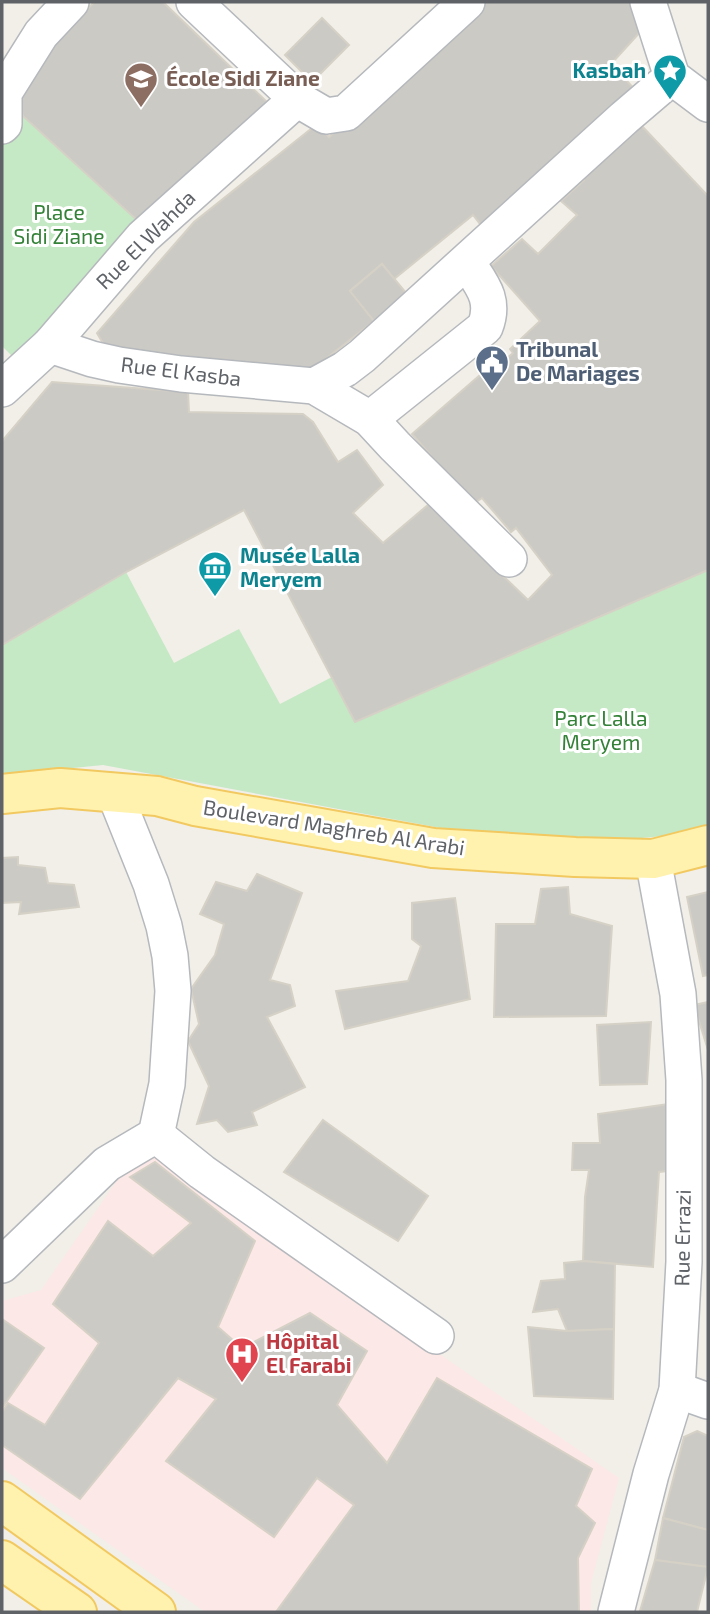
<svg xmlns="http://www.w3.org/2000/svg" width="710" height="1614" font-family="'Exo 2',sans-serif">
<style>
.medical{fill:#fce8e6}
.green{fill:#c5e8c5}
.building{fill:#cccac5;stroke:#d6d1c6;stroke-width:2}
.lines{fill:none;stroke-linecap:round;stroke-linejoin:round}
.minor-casing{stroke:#b5b8bc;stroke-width:38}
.major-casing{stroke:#f2c960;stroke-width:42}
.minor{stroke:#fff;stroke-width:35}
.major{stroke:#fff2af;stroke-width:38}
.labels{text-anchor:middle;stroke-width:6;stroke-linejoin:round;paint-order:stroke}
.culture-label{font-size:21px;font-weight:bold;fill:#0d838f;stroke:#fff;text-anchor:end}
.education-label{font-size:21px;font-weight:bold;fill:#785e54;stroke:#fff;text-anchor:start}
.park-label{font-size:21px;fill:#348238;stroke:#fff}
.street-label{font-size:21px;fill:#5f6368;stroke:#fff}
.service-label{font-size:21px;font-weight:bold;fill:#4e5e75;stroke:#fff;text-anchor:start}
.health-label{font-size:21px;font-weight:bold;fill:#be3a42;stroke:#fff;text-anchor:start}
</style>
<rect width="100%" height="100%" fill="#f1efe8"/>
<path class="medical" d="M153 1156 619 1478 591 1583V1612H205L2 1468V1301L41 1290 123 1172Z"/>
<g class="green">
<path d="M23 116 139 222 13 357 2 346V139Z"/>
<path d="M708 570V825L674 835 631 839 489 837 103 765 2 775V645L126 572 174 663 239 629 280 704 332 677 355 722Z"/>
</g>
<g class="building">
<path d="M94 2H163L268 103 139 222 23 116 14 89Z"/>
<path d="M478 2H641V31L611 64 639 94 487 233 473 215 394 279 382 264 350 291 374 321 300 379 114 362 97 333 194 222 317 124 329 137Z"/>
<path d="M322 18 349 45 312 82 285 55Z"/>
<path d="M640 124 708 196V570L355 722 244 510 126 572 2 645V441L52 382 188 392 189 412 303 414 313 422 338 462 357 450 383 485 353 513 383 543 429 504 528 600 552 575 516 528 511 532 482 498 473 504 412 434 487 369 490 373 513 353 510 349 540 321 491 266 522 239 538 254 577 215 561 201 584 180 583 173Z"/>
<path d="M382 264 407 294 374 321 350 291Z"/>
<path d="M18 857V865L45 868 48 883 74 885 79 907 19 914 21 902 2 903V858Z"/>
<path d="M257 874 302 893 270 980 290 985 295 1006 267 1017 305 1087 252 1112 257 1125 228 1132 217 1120 197 1124 209 1086 188 1041 199 1024 191 989 215 955 224 924 200 914 216 882 247 891Z"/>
<path d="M568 887 570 914 612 926 606 1016 494 1017 496 924H535L541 889Z"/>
<path d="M708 892V975L703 976 687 897Z"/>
<path d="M455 898 470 999 345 1029 336 991 408 981 421 946 412 939V903Z"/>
<path d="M708 1002V1050L694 1005Z"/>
<path d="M651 1022 647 1084 600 1085 597 1025Z"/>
<path d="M676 1103V1170L659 1172 653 1267 583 1261 585 1197 589 1170H572L573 1143H600L598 1114Z"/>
<path d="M323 1120 428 1196 398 1241 284 1172Z"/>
<path d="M155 1162 255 1241 218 1327 242 1348 310 1313 367 1351 337 1405 387 1463 437 1378 592 1469 576 1506 595 1523 578 1558 579 1612H276L354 1505 317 1478 274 1537 166 1461 216 1399 178 1378 80 1499 2 1445V1412L8 1403 45 1425 99 1343 53 1304 108 1221 153 1256 191 1223 130 1177Z"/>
<path d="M583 1261 615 1264 614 1329 567 1331 558 1309 533 1312 541 1281 565 1279 564 1263Z"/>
<path d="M2 1319 44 1348 2 1408Z"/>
<path d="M528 1327 567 1331 614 1329 613 1399 534 1396Z"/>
<path d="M697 1431 708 1436V1530L663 1518 684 1437Z"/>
<path d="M663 1518 708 1530V1567L655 1560Z"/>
<path d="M655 1560 708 1567 697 1612 640 1611Z"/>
</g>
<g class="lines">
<g class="minor-casing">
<g id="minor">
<path d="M194 2 297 99 326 116 346 113 467 2"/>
<path d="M648 2 672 77 708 104"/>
<path d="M2 126 4 124V93L41 34 71 2"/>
<path d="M50 345 92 359 119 365 181 374 314 386 370 419 395 446 509 559"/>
<path d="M314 386 345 369 362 356 624 118 672 77"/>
<path d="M2 389 50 345 143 237 297 99"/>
<path d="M370 419 485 327C496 299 481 284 467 262"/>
<path d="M156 1135 202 1172 436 1336"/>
<path d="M2 1265 107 1164 156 1135 167 1084 173 991 170 956 164 926 151 884 114 792"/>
<path d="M677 1390 708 1401"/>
<path d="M616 1612 651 1474 677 1390 684 1262V1080L678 994 653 859"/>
</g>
</g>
<g class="major-casing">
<g id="major">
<path d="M2 794 60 788 157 796 195 806 433 848 575 857 653 859 708 845"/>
<path d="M2 1501 156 1612"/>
<path d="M2 1560 77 1612"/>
</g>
</g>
<use href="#minor" class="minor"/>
<use href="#major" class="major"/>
</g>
<defs>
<g id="sight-pin" transform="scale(1.75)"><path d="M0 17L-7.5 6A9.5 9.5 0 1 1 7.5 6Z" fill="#0f9aa8" stroke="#fff"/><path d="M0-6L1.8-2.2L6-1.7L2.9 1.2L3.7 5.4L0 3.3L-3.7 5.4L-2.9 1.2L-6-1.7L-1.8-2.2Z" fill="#fff"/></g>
<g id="school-pin" transform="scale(1.75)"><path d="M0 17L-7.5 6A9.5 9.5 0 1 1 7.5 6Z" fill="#8d6e63" stroke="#fff"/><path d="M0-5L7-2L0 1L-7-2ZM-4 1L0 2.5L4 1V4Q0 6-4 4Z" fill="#fff"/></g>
<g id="civic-pin" transform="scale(1.75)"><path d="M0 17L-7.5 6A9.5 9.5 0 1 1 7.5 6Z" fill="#5c6f8a" stroke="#fff"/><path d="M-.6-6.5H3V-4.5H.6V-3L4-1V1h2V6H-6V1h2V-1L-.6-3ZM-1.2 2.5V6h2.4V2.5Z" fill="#fff"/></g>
<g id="museum-pin" transform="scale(1.75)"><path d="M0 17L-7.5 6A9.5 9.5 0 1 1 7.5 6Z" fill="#0f9aa8" stroke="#fff"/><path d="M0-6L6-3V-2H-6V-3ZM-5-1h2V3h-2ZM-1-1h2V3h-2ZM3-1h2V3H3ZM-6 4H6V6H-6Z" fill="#fff"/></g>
<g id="hospital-pin" transform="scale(1.75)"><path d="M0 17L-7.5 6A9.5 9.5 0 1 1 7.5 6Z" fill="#e0444e" stroke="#fff"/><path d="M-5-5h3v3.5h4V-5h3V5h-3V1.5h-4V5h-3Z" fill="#fff"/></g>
</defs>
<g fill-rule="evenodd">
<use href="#sight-pin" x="670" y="71"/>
<use href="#school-pin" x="141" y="79"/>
<use href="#civic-pin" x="492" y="362"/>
<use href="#museum-pin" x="215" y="568"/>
<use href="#hospital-pin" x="242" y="1354"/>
</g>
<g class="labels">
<g class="culture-label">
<text x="646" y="78">Kasbah</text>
<text x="240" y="563" text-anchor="start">Musée Lalla<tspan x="240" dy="24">Meryem</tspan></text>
</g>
<g class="education-label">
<text x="166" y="86">École Sidi Ziane</text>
</g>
<g class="park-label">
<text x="59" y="220">Place<tspan x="59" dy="24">Sidi Ziane</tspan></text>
<text x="601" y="726">Parc Lalla<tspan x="601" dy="24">Meryem</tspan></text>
</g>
<g class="street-label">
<text transform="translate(146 240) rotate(-45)" y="7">Rue El Wahda</text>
<text transform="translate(181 372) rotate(7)" y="7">Rue El Kasba</text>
<text transform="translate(334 828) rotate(9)" y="7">Boulevard Maghreb Al Arabi</text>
<text transform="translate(683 1238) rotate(-89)" y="7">Rue Errazi</text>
</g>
<g class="service-label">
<text x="516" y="357">Tribunal<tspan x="516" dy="24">De Mariages</tspan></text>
</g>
<g class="health-label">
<text x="266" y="1349">Hôpital<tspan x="266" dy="24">El Farabi</tspan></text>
</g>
</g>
<rect width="710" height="1614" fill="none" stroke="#5f6368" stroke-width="7"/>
</svg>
